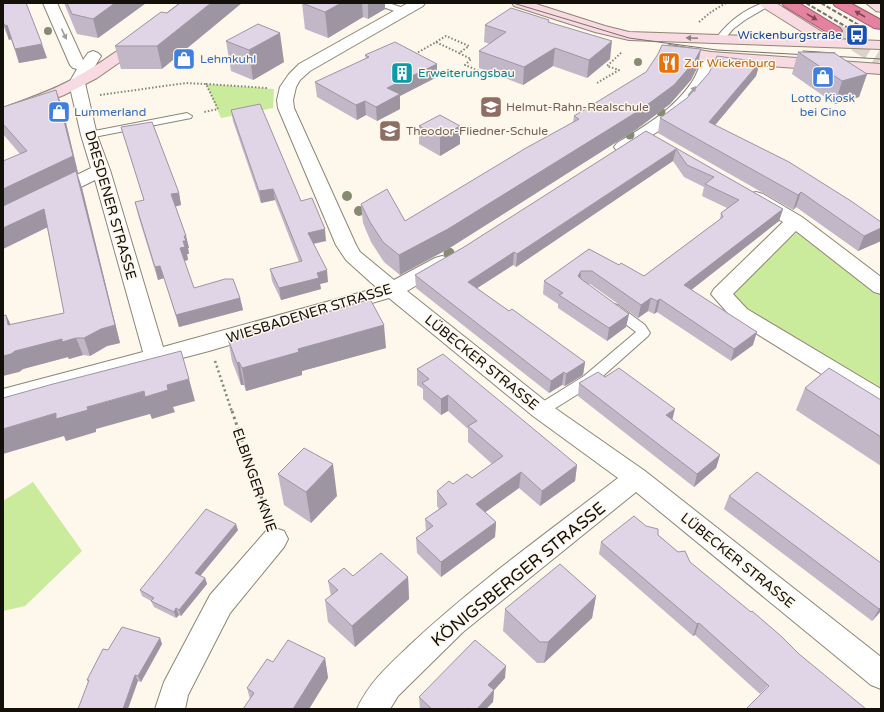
<svg xmlns="http://www.w3.org/2000/svg" width="884" height="712" font-family="'Varela Round',sans-serif">
<style>
.green{fill:#caeb9c}
.lines{fill:none;stroke-linecap:round;stroke-linejoin:round}
.highway-tunnel{stroke:#dad4ca;stroke-width:16;stroke-dasharray:16 8;stroke-linecap:butt}
.lane-casing{stroke:#8f8574;stroke-width:2}
.street-casing{stroke:#8f8574;stroke-width:2}
.secondary-casing{stroke:#8f8574;stroke-width:2}
.highway-casing{stroke:#9b5a6a;stroke-width:2}
.path-far2{stroke:#88837a;stroke-width:2;stroke-dasharray:1.5 2;stroke-linecap:butt}
.path-far1{stroke:#88837a;stroke-width:2.5;stroke-dasharray:2 3;stroke-linecap:butt}
.path{stroke:#88837a;stroke-width:3;stroke-dasharray:2.5 3.5;stroke-linecap:butt}
.lane{fill:#fff;fill-rule:evenodd}
.street{fill:#fff;fill-rule:evenodd}
.secondary{fill:#f7dae2;fill-rule:evenodd}
.highway{fill:#e4829f;fill-rule:evenodd}
.tram{stroke:#77726a;stroke-width:1}
.rail{stroke:#77726a;stroke-width:2;stroke-dasharray:4.5 2;stroke-linecap:butt}
.tree{fill:#878b72}
.wall{fill:#c1b7c7}
.shaded-wall{fill:#9d95a2}
.building{fill:#e0d5e7;stroke:#9d95a2}
.oneway{fill:#7c4854}
.oneway2{fill:#a19f9d}
.oneway3{fill:#907f80}
.labels{text-anchor:middle;stroke-width:3;stroke-linejoin:round;paint-order:stroke}
.far-transit-label{font-size:12px;fill:#164399;stroke:#fdf7ec;text-anchor:end}
.far-shop-label{font-size:12px;fill:#366cbe;stroke:#fdf7ec;text-anchor:start}
.far-food-label{font-size:12px;fill:#c56008;stroke:#fdf7ec;text-anchor:start}
.far-culture-label{font-size:12px;fill:#0d838f;stroke:#fdf7ec;text-anchor:start}
.far-education-label{font-size:12px;fill:#785e54;stroke:#fdf7ec;text-anchor:start}
.street-label{font-size:14px;fill:#130f09;stroke:#fdf7ec}
.near-street-label{font-size:17px;fill:#130f09;stroke:#fdf7ec}
</style>
<rect width="100%" height="100%" fill="#fdf7ec"/>
<g class="green">
<path d="M206 84 274 89 273 108 221 118Z"/>
<path d="M797 232 881 294V393L746 313 732 292Z"/>
<path d="M33 482 82 551 25 606 3 611V501Z"/>
</g>
<g class="lines">
<path class="highway-tunnel" d="M835 31 881 59"/>
<g class="lane-casing">
<g id="lane">
<path d="M376 3H389L406 9 408 11 403 14 400 13 377 5Z"/>
<path d="M763 3 772 4 745 20 733 29 723 41H717L715 39 717 37C729 21 744 10 763 3Z"/>
<path d="M187 113 192 116 191 118 89 138 84 135 89 132Z"/>
<path d="M613 304 618 305 645 325 650 333 648 336 594 384 546 414 541 416 536 414 534 410 536 406 584 376 636 332 608 311 606 308 608 305Z"/>
</g>
</g>
<g class="street-casing">
<g id="street">
<path d="M43 3H57L83 60 88 53 93 51 98 53 101 56 85 83 97 135 110 170 163 347 377 288 346 260 336 245 278 108 277 100 280 87 289 74 299 64 408 3H425L423 6 310 71 300 80 296 87 293 100 294 108 356 245 360 252 394 280 435 258 442 256 449 258 452 262 449 266 407 291 549 404 645 471 881 657V689L871 685 636 492 463 632 398 696 390 709H357C369 682 390 664 411 644 475 584 548 532 618 478L533 416 389 298 209 351 3 405V389L143 352 95 180 10 222 3 224V211L91 168 81 135 69 83 77 69 73 68 70 65Z"/>
<path d="M711 52 716 54 719 57 707 83 697 96 680 114 660 130 629 151 623 152 617 151 614 147 617 143C644 127 674 109 692 82 698 73 700 62 706 54Z"/>
<path d="M756 192 763 194 802 217 881 277V294L874 292 796 231 733 294 747 309 881 389V409L873 406 733 319 711 294 714 289 783 222 749 202 747 198 749 194Z"/>
<path d="M275 528 284 531 288 539 284 547 230 613 188 695 185 709H155L164 682 210 595 266 531Z"/>
</g>
</g>
<g class="secondary-casing">
<g id="secondary">
<path d="M181 3H197L140 48 97 78 64 95 3 119V108C26 99 49 92 71 80 110 59 145 30 181 3Z"/>
<path d="M512 3H533L605 26 629 32 812 38 761 6 759 3H776L833 39 881 41V49L629 40 595 32 514 6Z"/>
<path d="M866 3H881V12L876 11Z"/>
<path d="M670 45 711 52 881 64V74L711 62 665 53 662 50 665 47Z"/>
</g>
</g>
<g class="highway-casing">
<g id="highway">
<path d="M782 3H799L840 28 842 31 840 34 835 35 830 34 784 6Z"/>
<path d="M833 3H850L881 20V29L874 28 835 6Z"/>
</g>
</g>
<g class="path-far2">
<path d="M699 22 711 12 726 3"/>
<path d="M436 42 446 36 469 46 459 53 471 59 465 65 493 77"/>
<path d="M415 54 436 42 459 53"/>
<path d="M597 83 619 70 607 66 622 52"/>
<path d="M206 84 267 88"/>
<path d="M100 95 186 83 206 84 218 109 204 112"/>
</g>
<path class="path-far1" d="M215 361 232 412"/>
<path class="path" d="M232 411 268 517"/>
<use href="#lane" class="lane"/>
<use href="#street" class="street"/>
<use href="#secondary" class="secondary"/>
<use href="#highway" class="highway"/>
<g class="tram">
<path d="M513 3 629 38 717 50 809 55"/>
<path d="M803 51 835 53"/>
<path d="M829 56 881 59"/>
</g>
<g class="rail">
<path d="M806 3 850 29"/>
<path d="M821 3 864 28"/>
</g>
</g>
<g class="tree">
<circle cx="48" cy="31" r="4"/>
<circle cx="638" cy="62" r="4"/>
<circle cx="661" cy="112" r="4.5"/>
<circle cx="630" cy="135" r="4.5"/>
<circle cx="347" cy="196" r="5"/>
<circle cx="359" cy="211" r="5"/>
<circle cx="449" cy="253" r="5.5"/>
</g>
<g class="wall">
<path d="M3 3 47 58 19 63 11 39 9 40 3 25Z"/>
<path d="M64 3H146L98 38 77 34Z"/>
<path d="M302 3H385V9L368 19 363 17 328 38 305 29Z"/>
<path d="M161 12 162 69H121L115 46Z"/>
<path d="M549 22 610 59 587 78 553 66 523 85 479 68V51L490 44 484 42 485 25Z"/>
<path d="M226 41 284 62 253 80 231 71Z"/>
<path d="M798 52 867 74 859 97 835 104 792 74Z"/>
<path d="M365 55 437 64V77L400 96V109L377 121 366 115 357 120 317 97 315 82 366 59Z"/>
<path d="M760 62 756 76 715 125 881 222V241L858 251 796 207 793 210 658 133 660 118Z"/>
<path d="M697 68 691 80 670 104 637 129 448 249 400 275 384 262 371 242 363 223 361 204 405 221 573 122 574 116Z"/>
<path d="M62 106 78 173H77L82 188 120 343 107 346 90 356 83 355 69 359 68 357 23 369 19 372 6 315 11 325 64 313 47 227 3 249 20 154 3 134V107Z"/>
<path d="M231 110 301 201 326 241 314 244 328 282 320 284 321 289 281 300 272 281 270 269 299 262 275 200 261 203 233 121Z"/>
<path d="M419 126H460V144L440 156 419 144Z"/>
<path d="M121 127 179 193 181 205 175 206 186 236 189 248H188L189 254H187L188 260 184 261 194 288 240 298 243 310 179 327 164 278 158 280 138 215 135 202 144 200Z"/>
<path d="M646 131 783 209 779 221 691 290 753 345 731 361 657 312 654 314 648 311 638 318 590 284H586L629 314 626 327 607 341 558 308V304L543 294 544 281 589 249 619 265 644 276 720 219 721 213 727 208 702 196 704 187 684 177 673 161 516 267 513 265 477 288 509 311 585 362 583 375 565 386 562 385 549 393 416 288 415 275 464 247Z"/>
<path d="M228 339 386 348 302 371V375L246 391 244 385H241L232 361Z"/>
<path d="M417 369 577 465 575 481 540 506 519 488 485 512 496 522 495 537 441 577 417 553 416 538 426 531 425 519 439 509 437 506V491L472 478 492 464 468 442V429L448 411 441 415 423 399V389L417 385Z"/>
<path d="M605 377 672 420 720 455 716 468 694 487 578 396 579 383Z"/>
<path d="M805 388 881 400V466L796 410Z"/>
<path d="M278 474 337 496 311 523 284 505Z"/>
<path d="M729 496 881 563V611L872 621 724 509Z"/>
<path d="M238 530 200 576 205 578 207 584 181 616 179 615 176 618 154 607 151 601 142 596 140 590Z"/>
<path d="M658 535 799 654 760 694 695 635 693 636 599 554 601 542Z"/>
<path d="M353 576 408 577 409 599 355 647 328 622 325 600 331 596 328 581Z"/>
<path d="M596 596 592 618 544 663H537L503 631 505 609Z"/>
<path d="M160 638 162 644 141 682 138 681 88 682 87 680Z"/>
<path d="M325 658 328 678 309 709H243L250 699 247 688 273 662Z"/>
<path d="M505 678 494 690 493 702 486 709H420L419 697Z"/>
</g>
<g class="shaded-wall">
<path d="M115 3H146L98 38 93 19Z"/>
<path d="M211 3H242L162 69 157 46Z"/>
<path d="M341 3H362L363 17 328 38 325 12Z"/>
<path d="M368 3H385V9L368 19Z"/>
<path d="M7 25 12 39 9 40 5 26Z"/>
<path d="M280 33 284 62 253 80 249 50Z"/>
<path d="M612 41 610 59 587 78 589 60Z"/>
<path d="M42 44 47 58 19 63 15 49Z"/>
<path d="M555 48 553 66 523 85 524 67Z"/>
<path d="M701 49 697 68 691 80 670 104 637 129 448 249 400 275 399 255Z"/>
<path d="M760 62 756 76 706 136 709 122Z"/>
<path d="M437 64V77L400 96V109L377 121 376 107 387 88Z"/>
<path d="M867 74 859 97 835 104 842 81Z"/>
<path d="M56 90 62 106 78 173H77L82 188 120 343 107 346 90 356 84 338 77 173 3 209V189L73 156Z"/>
<path d="M365 101 366 115 357 120 356 105Z"/>
<path d="M460 126V144L440 156V137Z"/>
<path d="M676 149 673 161 516 267 517 254Z"/>
<path d="M273 189 275 200 261 203 259 191Z"/>
<path d="M801 192 796 207 793 210 798 195Z"/>
<path d="M179 193 181 205 174 207 171 194Z"/>
<path d="M44 209 50 226 3 249V228Z"/>
<path d="M783 209 779 221 681 298 684 285Z"/>
<path d="M881 228V241L858 251 864 236Z"/>
<path d="M325 229 326 241 310 244 308 233Z"/>
<path d="M184 236H186L189 248H188L189 254H187L188 260 183 261 180 248 183 241Z"/>
<path d="M514 252 513 265 468 294V282Z"/>
<path d="M160 266 164 278 158 280 155 267Z"/>
<path d="M327 270 328 282 320 284 321 289 281 300 279 288 317 273Z"/>
<path d="M581 271 580 284 578 276Z"/>
<path d="M240 298 243 310 179 327 176 315Z"/>
<path d="M651 298 648 311 638 318 641 305Z"/>
<path d="M660 299 657 312 654 314 657 301Z"/>
<path d="M629 314 626 327 607 341 609 328Z"/>
<path d="M6 315 14 332 8 325Z"/>
<path d="M384 325 386 348 302 371V375L246 391 242 368 298 349Z"/>
<path d="M757 332 753 345 731 361 734 349Z"/>
<path d="M76 338 83 355 69 359 68 357 23 369 19 372 3 376V356L15 351 62 339Z"/>
<path d="M239 362 244 385H241L237 363Z"/>
<path d="M585 362 583 375 565 386 566 374Z"/>
<path d="M564 372 562 385 549 393 551 381Z"/>
<path d="M189 379 195 401 173 407 175 412 152 419 150 414 96 429V432L66 441 64 436 3 454V429L56 413 87 407Z"/>
<path d="M448 395V411L441 415V399Z"/>
<path d="M675 409 672 421 666 415Z"/>
<path d="M720 455 716 468 694 487 697 474Z"/>
<path d="M333 464 337 496 311 523 306 492Z"/>
<path d="M577 465 575 481 540 506 542 491Z"/>
<path d="M521 472 519 488 476 519V504Z"/>
<path d="M496 522 495 537 441 577V562Z"/>
<path d="M236 524 238 530 197 580 195 573Z"/>
<path d="M408 577 409 599 355 647 352 626Z"/>
<path d="M205 578 207 584 181 616 179 610Z"/>
<path d="M596 596 592 618 544 663 548 642Z"/>
<path d="M881 607V611L872 621 879 609Z"/>
<path d="M176 608 179 615 176 618 174 612Z"/>
<path d="M699 623 695 635 693 636 697 624Z"/>
<path d="M160 638 162 644 141 682 138 676Z"/>
<path d="M325 658 328 678 309 709H293Z"/>
<path d="M506 666 505 678 488 697V685Z"/>
<path d="M135 675 138 681 128 709H123Z"/>
<path d="M494 690 493 702 486 709H477Z"/>
</g>
<g class="building">
<path d="M3 3H26L42 44 15 49 7 25 5 26 3 22Z"/>
<path d="M67 3H115L93 19 72 14Z"/>
<path d="M180 3H211L157 46H115L161 12 167 13Z"/>
<path d="M302 3H341L325 12Z"/>
<path d="M511 8 549 20 548 22 612 41 589 60 555 48 524 67 479 51 506 32 485 25Z"/>
<path d="M258 24 280 33 249 50 226 41Z"/>
<path d="M395 42 437 64 387 88 400 94 376 107 365 101 356 105 315 82 369 57 365 55Z"/>
<path d="M662 45 701 49 694 62 674 85 640 110 448 229 399 255 383 242 370 222 361 204 387 189 405 221 526 148 579 119 574 116 646 72 658 54Z"/>
<path d="M798 52 834 53 867 74 842 81Z"/>
<path d="M717 56 760 62 709 122 789 162 851 201 881 222V228L864 236 801 192 798 195 660 118 687 98 709 73Z"/>
<path d="M56 90 73 156 3 189V161L27 151 3 124V107Z"/>
<path d="M260 104 301 201 312 198 325 229 308 233 327 270 317 273 319 278 279 288 270 269 302 261 273 189 259 191 231 110Z"/>
<path d="M440 115 460 126 440 137 419 126Z"/>
<path d="M152 122 179 193 171 194 186 236H184L186 241H183L185 247 180 248 194 288 225 279H233L240 298 176 315 160 266 155 267 135 202 144 200 121 127Z"/>
<path d="M646 131 783 209 684 285 757 332 734 349 660 299 657 301 651 298 641 305 592 271H581L578 276 581 279 629 314 609 328 559 295 563 293 544 281 589 249 619 265 621 263 644 276 723 217 721 213 739 200 705 184 714 177 687 165 676 149 517 254 514 252 468 282 509 311 512 309 585 362 566 374 564 372 551 381 415 275 464 247Z"/>
<path d="M76 171 115 325 101 329 84 338H76L62 342V339L15 351 11 354 3 356V316L6 315 8 325 64 313 44 209 3 228V206Z"/>
<path d="M370 299 384 325 298 349 299 352 242 368 239 362 237 363 228 339 314 316Z"/>
<path d="M181 351 189 379 167 385 168 390 145 397 144 391 87 407 88 410 56 419V413L3 429V398L53 384Z"/>
<path d="M443 354 577 465 542 491 521 472 501 486 476 504 496 522 441 562 416 538 433 526 425 519 447 504 437 491 449 481 453 484 467 474 472 478 503 456 468 426 477 421 448 395 441 399 422 383 429 379 417 369Z"/>
<path d="M619 368 675 409 666 415 720 455 697 474 579 383 598 372 605 377Z"/>
<path d="M829 368 881 400V437L805 388Z"/>
<path d="M304 448 333 464 306 492 278 474Z"/>
<path d="M757 472 881 563V607L879 609 729 496Z"/>
<path d="M206 509 236 524 195 573 205 578 179 610 176 608 174 612 151 601 154 598 140 590Z"/>
<path d="M634 516 646 526 658 529V535L678 552 685 551 690 562 751 612 752 611 781 636 799 654 866 709H746L769 686 699 623 697 624 601 542Z"/>
<path d="M381 553 408 577 352 626 325 600 338 590 328 581 344 568 353 576Z"/>
<path d="M560 564 596 596 548 642H540L505 609Z"/>
<path d="M122 627 160 638 138 676 135 675 123 709H78L89 680H87L103 649 108 650Z"/>
<path d="M288 640 325 658 293 709H243L254 693 247 688 267 659 273 662Z"/>
<path d="M475 640 506 666 488 685 494 690 477 709H469L467 708 466 709H432L419 697Z"/>
</g>
<defs><path id="oneway-solid" d="M-6-.8H1V-3.2L6.5 0L1 3.2V.8H-6Z"/></defs>
<g class="oneway">
<use href="#oneway-solid" transform="translate(860 14) rotate(-150)"/>
<use href="#oneway-solid" transform="translate(812 17) rotate(31)"/>
</g>
<g class="oneway2">
<use href="#oneway-solid" transform="translate(64 34) rotate(65)"/>
<use href="#oneway-solid" transform="translate(692 91) rotate(-49)"/>
</g>
<use class="oneway3" href="#oneway-solid" transform="translate(692 38) rotate(-178)"/>
<defs>
<g id="bus-square" transform="scale(1.15)"><rect x="-9" y="-9" width="18" height="18" rx="4" fill="#1a4fb4" stroke="#fdf7ec"/><path d="M-5-6H5V4H4V6H2V4H-2V6H-4V4H-5ZM-3.5-4V0h7V-4ZM-3.5 1.2v1.5H-2V1.2ZM2 1.2v1.5H3.5V1.2Z" fill="#fff"/></g>
<g id="shop-square" transform="scale(1.15)"><rect x="-9" y="-9" width="18" height="18" rx="4" fill="#3f7fe0" stroke="#fdf7ec"/><path d="M-5-2.5h2.3a2.7 3.5 0 0 1 5.4 0H5L5.5 6h-11ZM-1.5-2.5h3a1.5 2.3 0 0 0-3 0Z" fill="#fff"/></g>
<g id="restaurant-square" transform="scale(1.15)"><rect x="-9" y="-9" width="18" height="18" rx="4" fill="#e8710a" stroke="#fdf7ec"/><path d="M-5-6h1v4h1v-4h1v4h1v-4h1v5L-1.5 .5V6h-2V.5L-5-1ZM5-6V6H3V1.5H1.5Q1.5-4 5-6Z" fill="#fff"/></g>
<g id="building-square" transform="scale(1.15)"><rect x="-9" y="-9" width="18" height="18" rx="4" fill="#0f9aa8" stroke="#fdf7ec"/><path d="M-4-6H4V6H1V3H-1V6H-4ZM-2.5-4.3h1.7v1.8h-1.7ZM.8-4.3h1.7v1.8H.8ZM-2.5-1h1.7V.8h-1.7ZM.8-1h1.7V.8H.8Z" fill="#fff"/></g>
<g id="school-square" transform="scale(1.15)"><rect x="-9" y="-9" width="18" height="18" rx="4" fill="#8d6e63" stroke="#fdf7ec"/><path d="M0-5L7-2L0 1L-7-2ZM-4 1L0 2.5L4 1V4Q0 6-4 4Z" fill="#fff"/></g>
</defs>
<g fill-rule="evenodd">
<use href="#bus-square" x="857" y="35"/>
<use href="#shop-square" x="184" y="59"/>
<use href="#restaurant-square" x="669" y="63"/>
<use href="#building-square" x="402" y="73"/>
<use href="#shop-square" x="823" y="77"/>
<use href="#school-square" x="491" y="107"/>
<use href="#shop-square" x="59" y="112"/>
<use href="#school-square" x="390" y="131"/>
</g>
<g class="labels">
<g class="far-transit-label">
<text x="842" y="39">Wickenburgstraße</text>
</g>
<g class="far-shop-label">
<text x="200" y="63">Lehmkuhl</text>
<text x="823" y="102" text-anchor="middle">Lotto Kiosk<tspan x="823" dy="14">bei Cino</tspan></text>
<text x="74" y="116">Lummerland</text>
</g>
<g class="far-food-label">
<text x="684" y="67">Zur Wickenburg</text>
</g>
<g class="far-culture-label">
<text x="418" y="77">Erweiterungsbau</text>
</g>
<g class="far-education-label">
<text x="506" y="111">Helmut-Rahn-Realschule</text>
<text x="406" y="135">Theodor-Fliedner-Schule</text>
</g>
<g class="street-label">
<text transform="translate(111 205) rotate(74)" y="5">DRESDENER STRASSE</text>
<text transform="translate(309 313) rotate(-17)" y="5">WIESBADENER STRASSE</text>
<text transform="translate(482 362) rotate(39)" y="5">LÜBECKER STRASSE</text>
<text transform="translate(255 480) rotate(71)" y="5">ELBINGER KNIE</text>
<text transform="translate(738 560) rotate(39)" y="5">LÜBECKER STRASSE</text>
</g>
<g class="near-street-label">
<text transform="translate(518 574) rotate(-39)" y="6">KÖNIGSBERGER STRASSE</text>
</g>
</g>
<rect width="884" height="712" fill="none" stroke="#130f09" stroke-width="8"/>
</svg>
